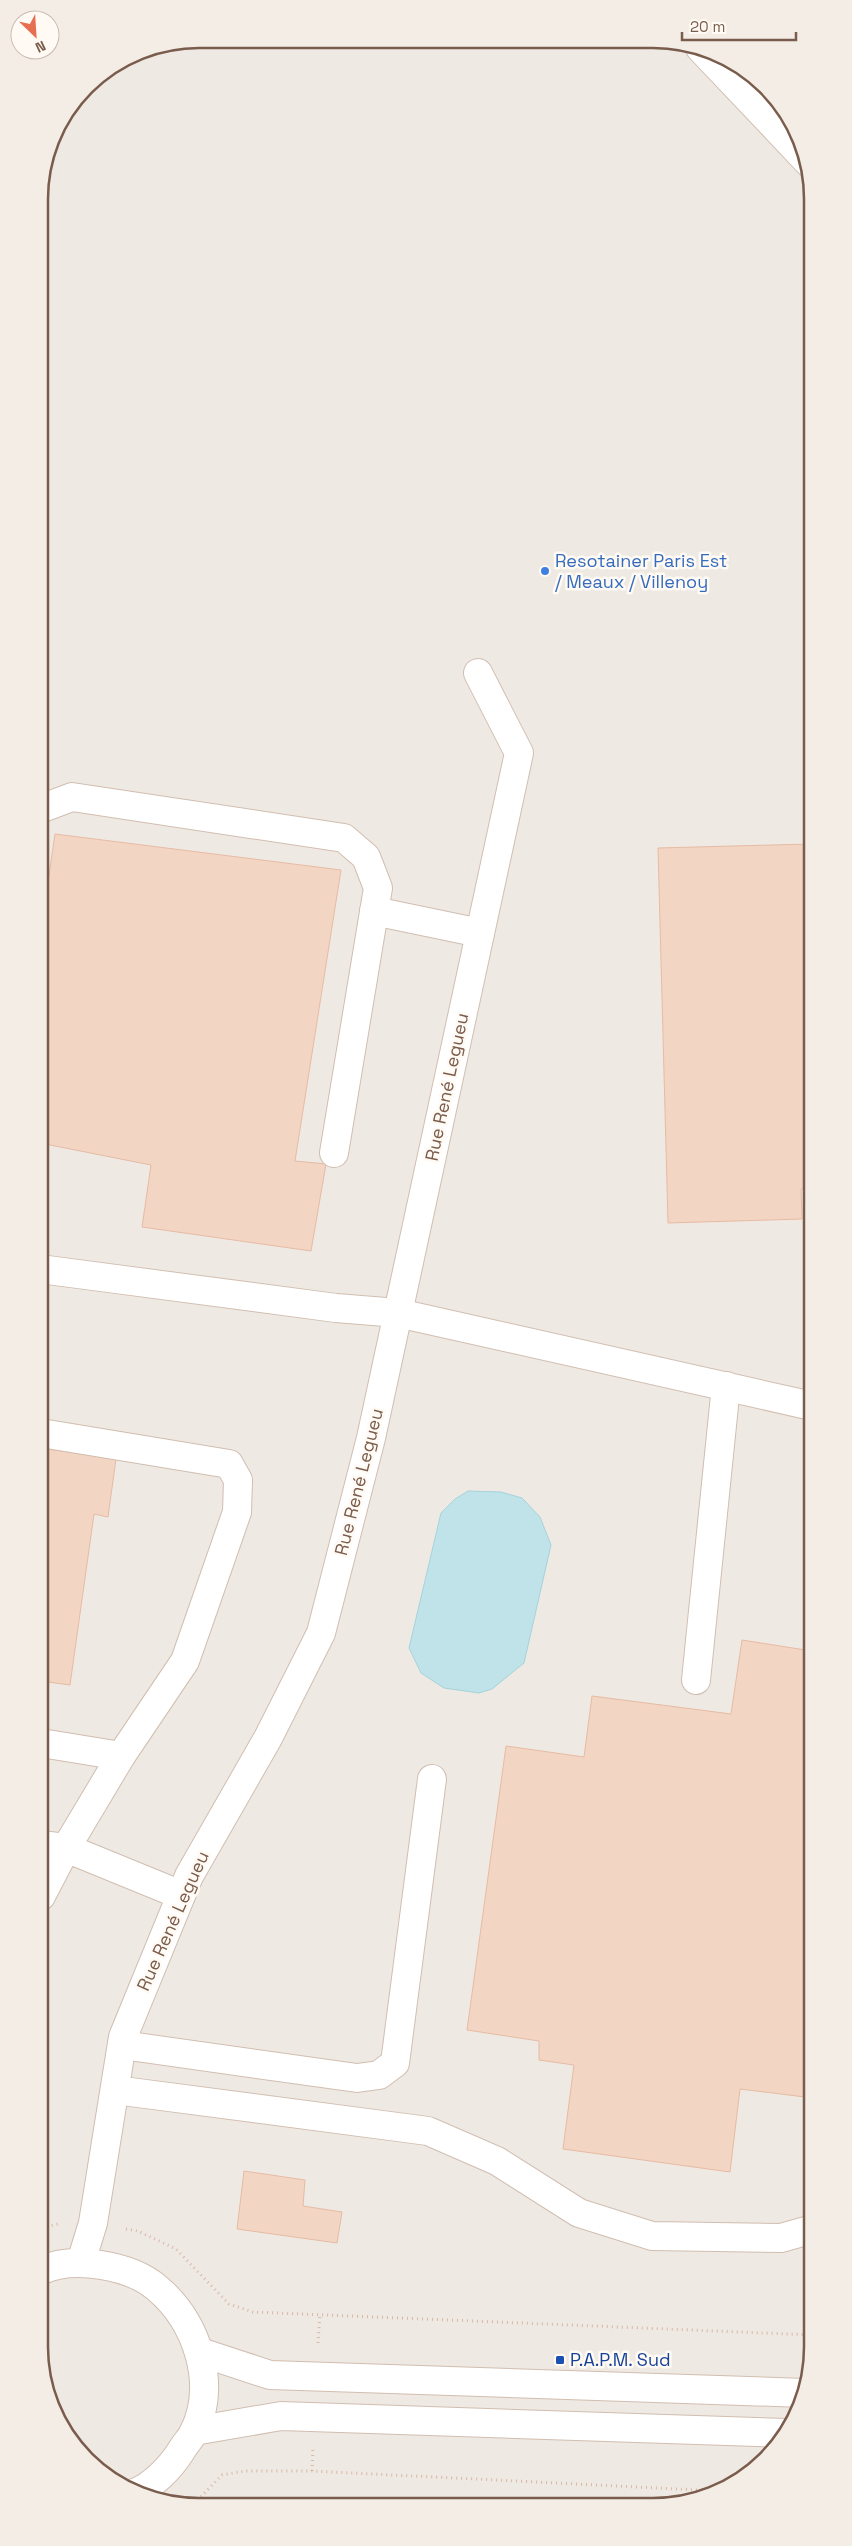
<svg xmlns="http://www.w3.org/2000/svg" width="852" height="2546" font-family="'Space Grotesk',sans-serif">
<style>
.industrial{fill:#efe9e4}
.water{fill:#bfe3e8;stroke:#a5d3da}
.building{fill:#f3d5c3;stroke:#e6bba3}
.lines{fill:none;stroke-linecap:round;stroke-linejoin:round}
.minor-casing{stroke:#d1beb0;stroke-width:30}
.path{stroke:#d9b8a5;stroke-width:3;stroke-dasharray:1 4;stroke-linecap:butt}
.minor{stroke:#fff;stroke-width:28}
.shop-dot{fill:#3f7fe0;stroke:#fffaf3;stroke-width:2}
.transit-dot{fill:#1a4fb4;stroke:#fffaf3;stroke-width:2}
.labels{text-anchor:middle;stroke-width:5;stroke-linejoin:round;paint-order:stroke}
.shop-label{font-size:18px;fill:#366cbe;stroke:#fffaf3;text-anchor:start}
.street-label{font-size:18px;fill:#7a5c4d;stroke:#fffaf3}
.transit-label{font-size:18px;fill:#164399;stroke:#fffaf3;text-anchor:start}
.rim{fill:none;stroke:#7a5c4d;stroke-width:2.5}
</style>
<rect width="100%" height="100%" fill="#fdf6ec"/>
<path class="industrial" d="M199 39 675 42 810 183 813 2357 801 2408 773 2453 733 2486 684 2504H168L128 2491 86 2461 55 2418 42 2378 39 188 55 128 93 79 138 51Z"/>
<path class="water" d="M468 1491 501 1492 522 1498 540 1517 551 1545 524 1663 492 1689 479 1693 444 1688 421 1673 409 1648 441 1513 455 1499Z"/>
<g class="building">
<path d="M55 834 341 870 295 1161 326 1164 311 1251 142 1227 151 1165 40 1143V938Z"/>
<path d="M811 844V1189H801L802 1219 668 1223 658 848Z"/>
<path d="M41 1448 116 1459 108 1517 94 1514 70 1685 41 1681Z"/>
<path d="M742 1640 812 1651 813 2098 740 2089 730 2172 563 2149 574 2065 539 2060V2041L467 2030 506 1746 584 1757 592 1696 731 1714Z"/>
<path d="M244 2171 305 2180 303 2206 342 2212 337 2243 237 2229Z"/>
</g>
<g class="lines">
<g class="minor-casing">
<g id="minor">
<path d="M700 48 809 163"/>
<path d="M40 809 72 797 344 838 366 857 378 888 334 1153"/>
<path d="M374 911 480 933"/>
<path d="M40 1269 336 1308 398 1313 812 1406"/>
<path d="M41 1433 229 1464 238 1480 237 1512 185 1661 121 1756 66 1848 41 1845"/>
<path d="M696 1680 726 1386"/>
<path d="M41 1743 121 1756"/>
<path d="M41 1896 66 1848 181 1895"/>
<path d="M122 2045 357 2078 379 2075 395 2063 432 1779"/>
<path d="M115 2090 428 2131 497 2161 579 2213 652 2236 781 2238 813 2229"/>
<path d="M81 2262 93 2223 123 2037 189 1876 268 1738 321 1633 371 1438 519 753 478 673"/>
<path d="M42 2270C60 2262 82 2262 101 2265 120 2268 142 2275 157 2288 196 2321 218 2382 194 2432 191 2438 185 2444 181 2451 171 2467 152 2487 134 2493"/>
<path d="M200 2352 270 2375 805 2393"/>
<path d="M194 2431 281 2416 786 2433"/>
</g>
</g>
<g class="path">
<path d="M42 2228 58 2224"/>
<path d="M126 2229 138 2231 176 2249 229 2304 253 2312 813 2335"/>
<path d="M318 2343 320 2315"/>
<path d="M312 2471 313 2449"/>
<path d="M194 2504 222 2475 245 2471H312L719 2491"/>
</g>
<use href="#minor" class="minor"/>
</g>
<circle class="shop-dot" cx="545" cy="571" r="5"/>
<rect class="transit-dot" x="555" y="2355" width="10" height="10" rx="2.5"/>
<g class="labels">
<g class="shop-label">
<text x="555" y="567">Resotainer Paris Est<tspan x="555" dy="21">/ Meaux / Villenoy</tspan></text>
</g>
<g class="street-label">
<text transform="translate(447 1087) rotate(-78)" y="6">Rue René Legueu</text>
<text transform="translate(359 1482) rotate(-76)" y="6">Rue René Legueu</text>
<text transform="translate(173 1921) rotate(-66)" y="6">Rue René Legueu</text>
</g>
<g class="transit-label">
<text x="570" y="2366">P.A.P.M. Sud</text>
</g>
</g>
<path d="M0 0H852V2546H0ZM199 48H653A151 151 0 0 1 804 199V2347A151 151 0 0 1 653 2498H199A151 151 0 0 1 48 2347V199A151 151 0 0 1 199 48Z" fill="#f4ede6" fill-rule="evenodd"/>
<path class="rim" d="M199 48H653A151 151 0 0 1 804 199V2347A151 151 0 0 1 653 2498H199A151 151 0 0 1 48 2347V199A151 151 0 0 1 199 48Z"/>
<g transform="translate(35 35) rotate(155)"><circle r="24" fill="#fffaf3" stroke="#cabbb1"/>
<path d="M0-4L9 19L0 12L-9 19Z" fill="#e76f51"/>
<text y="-8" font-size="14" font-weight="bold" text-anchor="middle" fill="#7a5c4d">N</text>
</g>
<path d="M682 32v8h114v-8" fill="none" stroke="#7a5c4d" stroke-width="2.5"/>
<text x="690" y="32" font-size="15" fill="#7a5c4d" stroke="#fffaf3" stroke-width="4" paint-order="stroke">20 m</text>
</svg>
